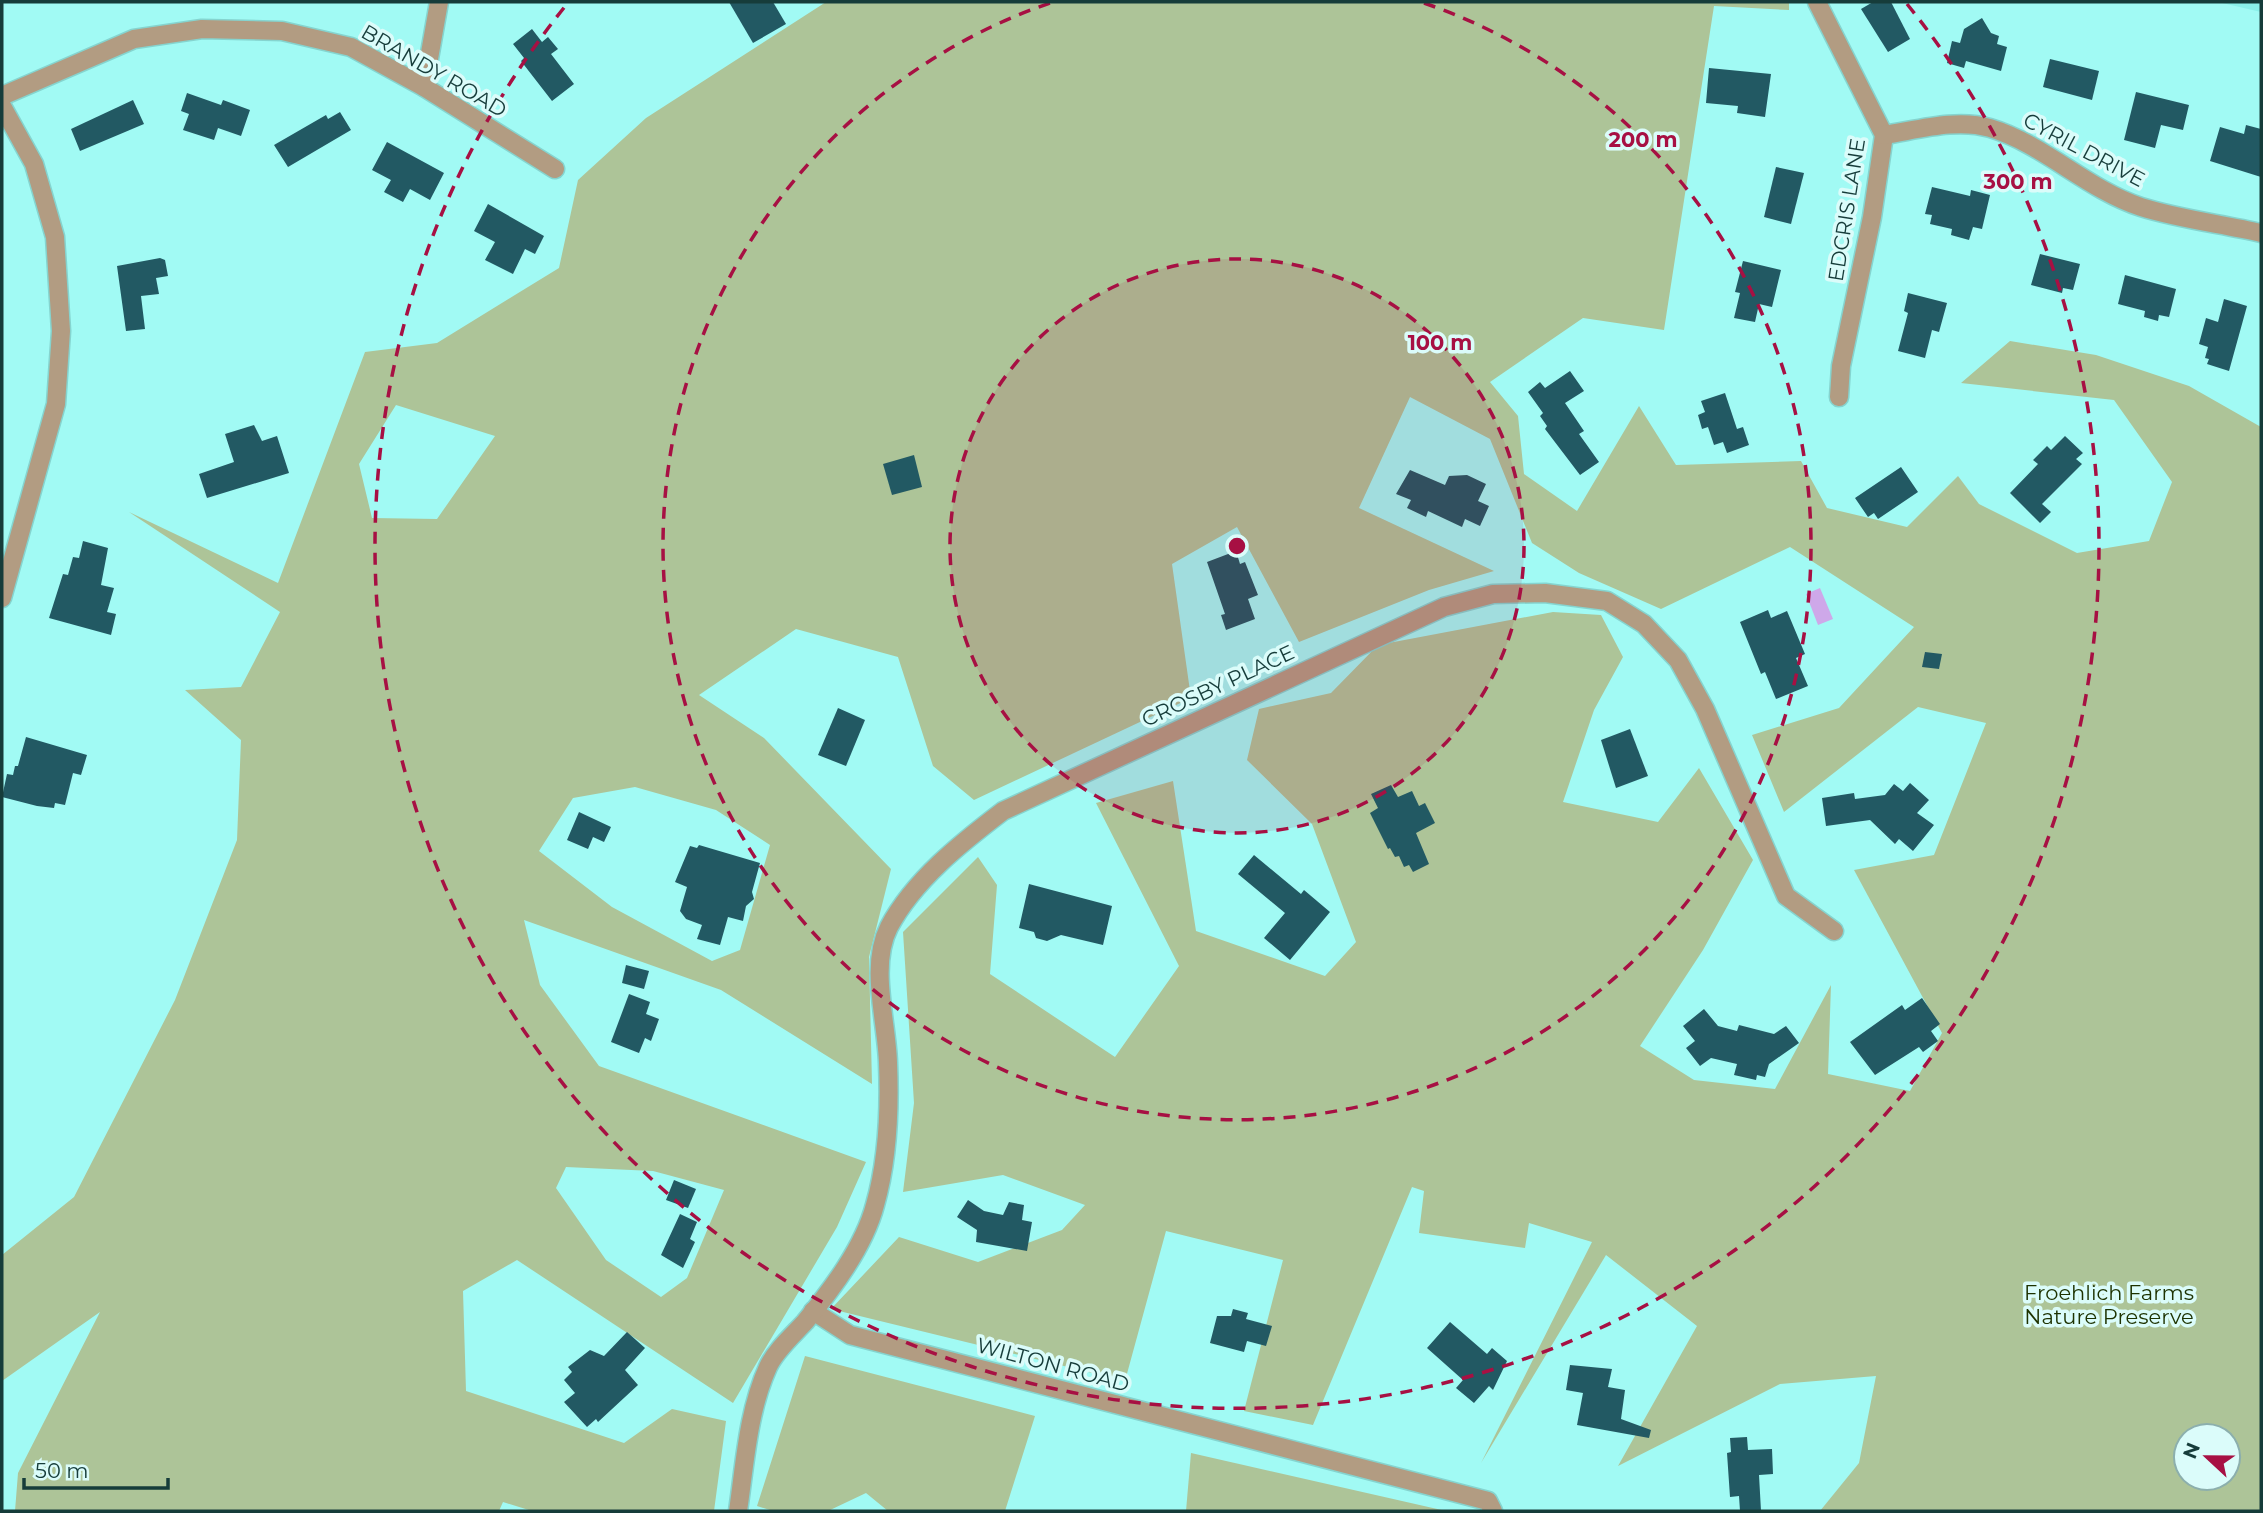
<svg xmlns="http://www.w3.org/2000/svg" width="2263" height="1513" font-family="Montserrat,sans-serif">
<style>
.built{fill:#8af0e9}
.green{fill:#adc498;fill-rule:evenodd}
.water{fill:#cea8e9}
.building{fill:#225963}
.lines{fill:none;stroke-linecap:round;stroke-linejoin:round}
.minor-casing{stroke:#85d4cf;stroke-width:21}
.minor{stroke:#b29c82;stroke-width:18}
.ring{fill:none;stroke:#a71043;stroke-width:3.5;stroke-dasharray:12 9}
.labels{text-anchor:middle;stroke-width:7;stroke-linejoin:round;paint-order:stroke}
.street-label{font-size:21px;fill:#163c3a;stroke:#dbfcfa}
.park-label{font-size:21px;fill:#1d3200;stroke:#dbfcfa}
.centre{fill:#a71043;stroke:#dbfcfa;stroke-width:3.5}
.ring-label{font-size:21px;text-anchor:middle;font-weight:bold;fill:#a71043;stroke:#dbfcfa;stroke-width:7;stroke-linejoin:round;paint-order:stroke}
</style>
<rect width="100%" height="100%" fill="#a1faf4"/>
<path class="built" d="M2218 2H2261V12Z"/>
<g class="green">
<path d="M826 2H1789V10L1714 6 1664 330 1583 318 1490 382 1518 416 1524 474 1577 511 1639 406 1676 465 1801 461 1827 508 1907 527 1958 476 1979 504 2077 553 2149 541 2172 482 2114 400 1961 383 2010 341 2096 355 2189 386 2261 427V1511H1820L1859 1463 1876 1376 1780 1384 1618 1466 1697 1326 1606 1255 1481 1463 1592 1242 1529 1223 1525 1248 1419 1233 1424 1191 1412 1187 1313 1425 1244 1411 1283 1260 1166 1231 1125 1381 831 1309 899 1237 978 1262 1062 1230 1085 1205 1003 1175 903 1192 914 1103 903 932 978 857 997 885 990 974 1115 1057 1179 966 1096 803 1173 781 1196 931 1325 976 1356 942 1312 824 1247 760 1259 709 1331 693 1378 645 1553 612 1601 615 1623 657 1594 710 1563 802 1658 822 1699 768 1753 860 1703 950 1640 1046 1694 1080 1775 1089 1831 985 1828 1074 1910 1091 1942 1033 1854 870 1934 855 1986 723 1918 707 1784 812 1752 735 1839 708 1914 627 1790 547 1661 609 1579 573 1532 543 1490 439 1410 397 1359 508 1494 571 1429 590 1299 642 1237 527 1172 564 1191 698 974 800 933 766 898 657 796 629 699 695 764 738 891 869 869 957 872 1084 721 990 524 920 540 985 599 1066 866 1162 837 1227 733 1403 517 1260 463 1291 466 1391 624 1443 672 1409 726 1421 714 1511H532L503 1502 499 1511H15L18 1473 100 1312 2 1381V1255L74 1197 175 1000 237 840 241 740 185 690 241 687 280 612 129 512 278 583 365 352 437 343 559 268 578 180 646 118ZM396 405 495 436 437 519 372 518 359 464ZM635 787 716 810 770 845 740 950 712 961 612 907 539 851 573 798ZM566 1167 653 1171 724 1190 687 1278 661 1297 606 1260 556 1188ZM2186 1436H2228V1478H2186Z"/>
<path d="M805 1356 1035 1416 1005 1511H888L866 1493 828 1511H773L757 1506Z"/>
<path d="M1191 1453 1446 1511H1186Z"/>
</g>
<path class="water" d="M1820 588 1833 619 1818 625 1806 594Z"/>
<g class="building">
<path d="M729 2H773L786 24 753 43Z"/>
<path d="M1873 2H1891L1910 39 1888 52 1861 9Z"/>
<path d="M1982 18 1991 33 1999 36 1997 44 2007 47 2001 71 1966 61 1964 68 1947 63 1952 41 1960 43 1964 29Z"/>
<path d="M532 29 542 42 548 37 558 49 551 54 574 84 552 101 521 61 524 58 513 44Z"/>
<path d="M2050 59 2099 71 2092 100 2043 87Z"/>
<path d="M1709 68 1771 74 1765 117 1737 113 1738 106 1706 103Z"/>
<path d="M2136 92 2189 105 2183 130 2161 125 2155 148 2124 140Z"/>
<path d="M187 93 221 105 223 100 250 110 241 136 218 128 214 140 183 130 189 114 181 111Z"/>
<path d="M133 100 144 124 80 151 71 129Z"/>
<path d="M340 112 351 130 288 167 274 145 326 115 328 119Z"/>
<path d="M2246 125 2261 129V177L2210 161 2220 127 2244 134Z"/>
<path d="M387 142 444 173 430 200 410 189 403 202 384 192 391 180 372 170Z"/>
<path d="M1776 167 1804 173 1791 224 1764 217Z"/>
<path d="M1932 187 1970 196 1971 190 1990 195 1982 229 1973 227 1969 240 1951 235 1952 229 1930 224 1932 215 1925 214Z"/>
<path d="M488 204 544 236 535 254 525 249 513 274 485 260 495 242 474 231Z"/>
<path d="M2040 254 2080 264 2073 290 2063 288 2062 293 2031 285Z"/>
<path d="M160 258 165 260 168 276 156 278 159 294 141 296 145 329 126 331 117 266Z"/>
<path d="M1743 261 1781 270 1772 307 1759 304 1755 322 1734 318 1740 293 1735 292Z"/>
<path d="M2125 275 2176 289 2169 317 2159 315 2158 321 2144 317 2145 311 2118 304Z"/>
<path d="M1908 293 1947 303 1939 332 1932 330 1925 358 1898 351 1908 313 1904 311Z"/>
<path d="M2224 299 2247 306 2229 371 2207 364 2209 359 2205 358 2208 347 2199 344 2206 318 2218 322Z"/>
<path d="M1570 371 1584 391 1565 403 1584 431 1579 434 1599 462 1580 475 1545 429 1547 426 1540 416 1543 413 1528 392 1540 382 1545 388Z"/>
<path d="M1725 393 1737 429 1743 427 1749 445 1727 453 1723 442 1714 445 1708 427 1702 429 1698 415 1705 412 1701 401Z"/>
<path d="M254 425 262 441 277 436 289 473 207 498 199 474 234 462 225 434Z"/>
<path d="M2065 436 2083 453 2076 459 2082 464 2042 504 2051 512 2040 523 2010 493 2038 464 2033 460 2047 446 2051 450Z"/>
<path d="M914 455 922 487 892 495 883 464Z"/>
<path d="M1901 467 1918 492 1878 519 1874 513 1868 517 1855 498Z"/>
<path d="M1410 470 1445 485 1449 476 1467 475 1486 484 1478 501 1489 506 1480 526 1465 519 1462 527 1428 511 1426 517 1407 508 1411 500 1396 494Z"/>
<path d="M83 541 108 548 101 585 114 588 107 612 116 614 111 635 49 618 63 574 68 575 73 557 79 558Z"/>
<path d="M1236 551 1240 564 1245 562 1258 595 1248 599 1255 619 1226 630 1221 615 1225 614 1207 562Z"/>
<path d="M1768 610 1771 618 1787 611 1805 654 1796 658 1808 686 1776 699 1765 672 1761 674 1740 622Z"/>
<path d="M1925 652 1942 654 1939 669 1922 667Z"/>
<path d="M838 708 865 720 846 766 818 755Z"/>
<path d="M1630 729 1648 776 1616 788 1601 740Z"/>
<path d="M26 737 87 755 81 775 73 773 65 805 55 803 54 808 37 806 2 797 7 774 13 775 15 766H18Z"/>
<path d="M1910 783 1929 800 1917 813 1934 825 1913 851 1899 839 1895 844 1870 820 1826 826 1822 798 1854 793 1855 799 1885 795 1894 784 1903 791Z"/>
<path d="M1391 785 1398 797 1412 791 1419 806 1425 803 1435 823 1416 833 1429 864 1413 872 1409 865 1404 867 1399 856 1395 857 1390 848 1388 849 1370 813 1378 808 1371 794Z"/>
<path d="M579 812 611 827 604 842 593 837 588 849 567 840Z"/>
<path d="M699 845 760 863 752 892 754 899 746 906 743 921 728 917 720 945 697 939 702 925 686 919 680 911 687 887 675 882 690 846 697 848Z"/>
<path d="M1254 855 1301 894 1304 890 1330 912 1290 960 1264 938 1285 913 1238 874Z"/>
<path d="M1029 884 1112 906 1103 945 1061 935 1047 941 1036 938 1034 932 1019 928Z"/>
<path d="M626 965 649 971 644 989 622 983Z"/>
<path d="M629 994 650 1002 646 1014 659 1019 651 1041 645 1038 639 1053 611 1042Z"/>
<path d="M1922 998 1940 1024 1931 1031 1938 1041 1923 1052 1919 1047 1875 1075 1850 1042 1902 1005 1905 1010Z"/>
<path d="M1704 1009 1718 1026 1737 1031 1739 1025 1774 1034 1786 1026 1799 1043 1769 1064 1765 1077 1757 1075 1756 1080 1734 1075 1737 1064 1711 1058 1700 1066 1686 1048 1695 1041 1683 1026Z"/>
<path d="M674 1180 696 1189 688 1208 666 1200Z"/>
<path d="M968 1200 984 1211 1003 1215 1009 1202 1024 1205 1022 1220 1032 1222 1027 1251 976 1242 977 1230 957 1217Z"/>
<path d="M680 1214 697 1222 690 1239 695 1242 683 1268 661 1255Z"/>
<path d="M1233 1309 1248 1313 1246 1319 1272 1326 1266 1346 1247 1341 1244 1352 1210 1343 1217 1316H1231Z"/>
<path d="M1450 1322 1487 1354 1492 1348 1507 1361 1493 1390 1489 1386 1474 1403 1456 1388 1463 1380 1427 1348Z"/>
<path d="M627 1332 645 1348 625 1370 638 1385 598 1422 596 1419 587 1427 564 1402 575 1393 564 1380 572 1372 568 1367 590 1350 604 1356Z"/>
<path d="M1570 1365 1612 1369 1608 1387 1625 1390 1621 1419 1651 1430 1649 1438 1577 1425 1583 1393 1566 1390Z"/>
<path d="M1747 1437 1748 1450 1772 1449 1773 1474 1759 1475 1761 1511H1740L1739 1496 1730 1497 1727 1453 1731 1452 1730 1438Z"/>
</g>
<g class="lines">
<g class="minor-casing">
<g id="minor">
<path d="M1817 2 1884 135 1872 217 1841 366 1839 397"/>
<path d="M424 87 439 2"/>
<path d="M2 96 134 39 202 29 282 31 351 47 424 87 555 169"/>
<path d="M2 106 34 164 55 237 61 331 56 404 2 598"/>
<path d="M1884 135C1917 130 1957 118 1990 128 2044 144 2086 189 2141 207 2179 219 2222 224 2261 233"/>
<path d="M813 1311 850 1335 1488 1501 1493 1511"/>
<path d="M738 1511C745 1463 748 1411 768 1367 775 1351 793 1335 805 1322 832 1289 864 1247 875 1205 888 1159 890 1111 888 1063 887 1022 869 966 889 927 914 880 961 843 1003 811L1444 607 1493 594 1545 593 1607 601 1644 624 1678 660 1705 709 1786 896 1834 931"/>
</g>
</g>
<use href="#minor" class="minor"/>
</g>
<circle cx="1237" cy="546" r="287" fill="#a71043" fill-opacity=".12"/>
<g class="ring">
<circle cx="1237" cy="546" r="287"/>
<path d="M1424 3A574 574 0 1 1 1050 3"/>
<path d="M1907 4A862 862 0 1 1 567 4"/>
</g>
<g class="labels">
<g class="street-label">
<text transform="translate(434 71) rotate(30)" y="7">BRANDY ROAD</text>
<text transform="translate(2084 150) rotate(28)" y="7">CYRIL DRIVE</text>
<text transform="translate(1847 210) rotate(-81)" y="7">EDCRIS LANE</text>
<text transform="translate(1218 686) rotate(-25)" y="7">CROSBY PLACE</text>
<text transform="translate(1053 1365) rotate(15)" y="7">WILTON ROAD</text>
</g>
<g class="park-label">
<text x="2109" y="1300">Froehlich Farms<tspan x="2109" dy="24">Nature Preserve</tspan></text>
</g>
</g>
<circle cx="1237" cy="546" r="10" class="centre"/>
<g class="ring-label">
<text x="1643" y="147">200 m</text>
<text x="2018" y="189">300 m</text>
<text x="1440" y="350">100 m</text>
</g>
<rect width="2263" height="1513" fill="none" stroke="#163c3a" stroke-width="7"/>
<g transform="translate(2207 1457) rotate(292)"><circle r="33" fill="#dbfcfa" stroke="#8cafad" stroke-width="2"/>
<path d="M0-5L12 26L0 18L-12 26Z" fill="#a71043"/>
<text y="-10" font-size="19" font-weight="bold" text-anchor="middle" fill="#163c3a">N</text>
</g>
<path d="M24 1478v10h144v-10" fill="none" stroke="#163c3a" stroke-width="3.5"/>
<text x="35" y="1478" font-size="21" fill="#163c3a" stroke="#dbfcfa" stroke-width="5" paint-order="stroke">50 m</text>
</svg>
